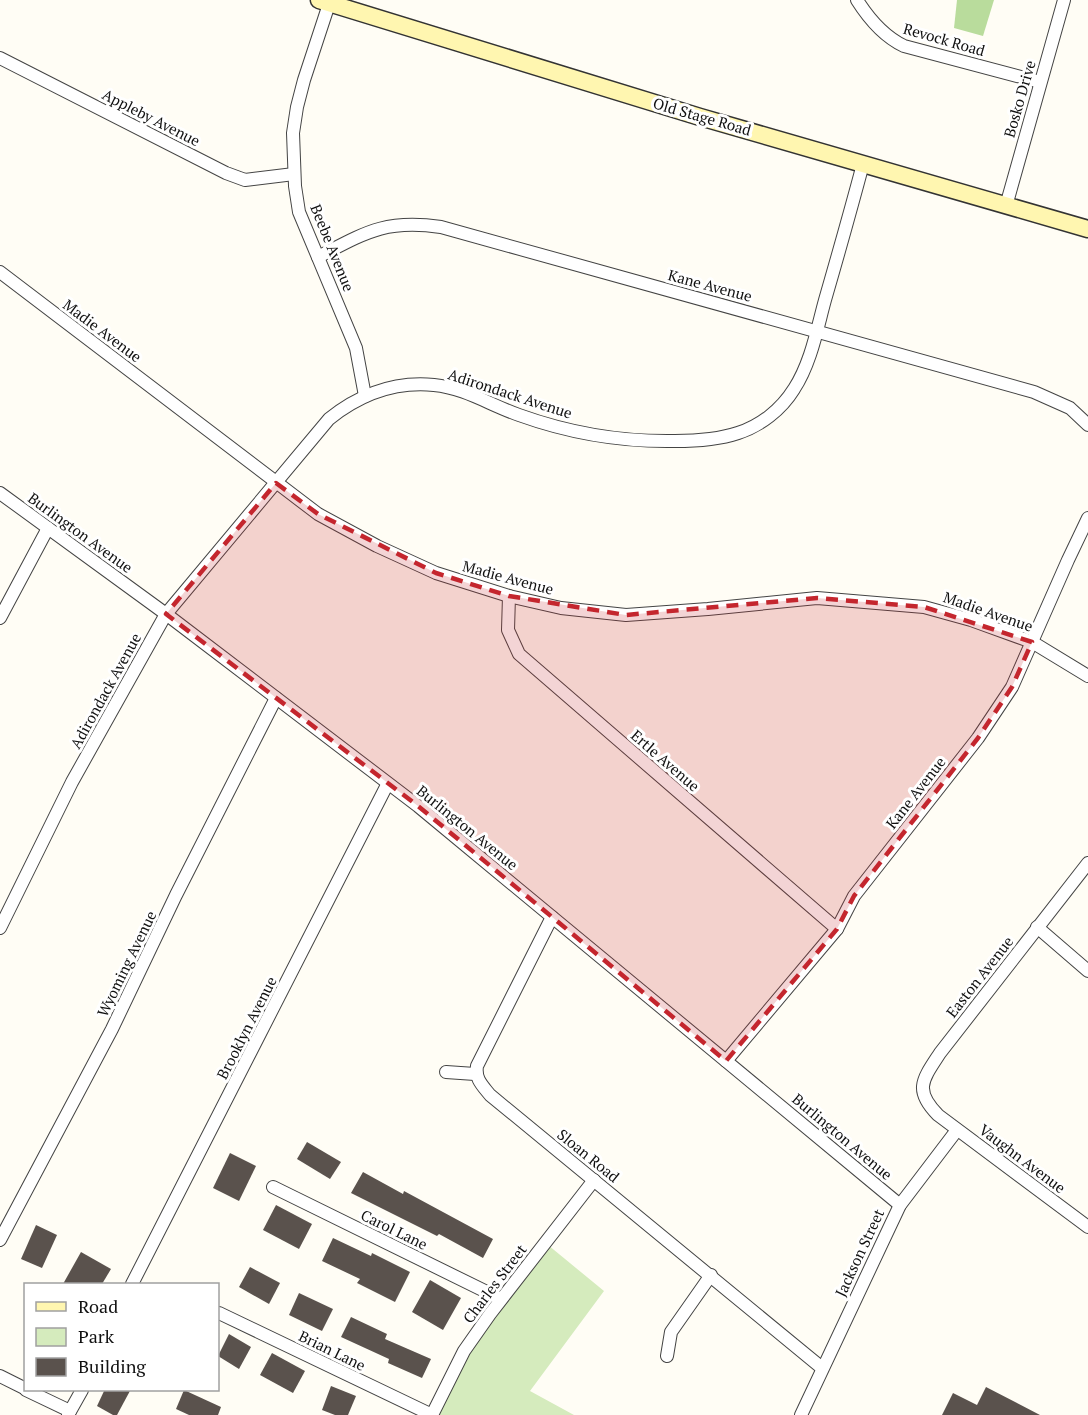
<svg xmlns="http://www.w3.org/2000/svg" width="1088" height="1415" font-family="'PT Serif',serif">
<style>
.green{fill:#d5ebbd}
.forest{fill:#b9dc9c}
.building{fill:#5a524d}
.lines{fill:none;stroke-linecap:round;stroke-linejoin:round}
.minor-casing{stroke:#444;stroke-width:14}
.secondary-casing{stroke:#333;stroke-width:19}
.minor{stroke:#fff;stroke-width:12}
.secondary{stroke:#fff6b0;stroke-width:16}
.marked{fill:#c4262e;fill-opacity:0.2;stroke:#c4262e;stroke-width:4.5;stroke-dasharray:12 8;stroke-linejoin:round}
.labels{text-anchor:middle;stroke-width:6;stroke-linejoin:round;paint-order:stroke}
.street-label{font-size:15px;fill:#111;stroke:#fff}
</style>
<rect width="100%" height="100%" fill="#fffdf5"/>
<path class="green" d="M548 1245 604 1291 530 1391 574 1415H437L471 1345Z"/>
<path class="forest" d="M957 0H994L983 36 954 28Z"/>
<g class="building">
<path d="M307 1142 341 1162 330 1179 297 1159Z"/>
<path d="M230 1153 256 1166 239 1201 213 1188Z"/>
<path d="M363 1172 403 1194 404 1191 493 1239 483 1258 439 1234 437 1236 351 1193Z"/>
<path d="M276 1205 312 1224 299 1249 263 1230Z"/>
<path d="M36 1225 57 1235 42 1268 21 1259Z"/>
<path d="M333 1238 371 1256 372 1253 410 1272 395 1302 357 1283 360 1279 322 1261Z"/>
<path d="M81 1252 111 1269 102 1284H63Z"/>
<path d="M250 1267 280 1283 269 1304 239 1287Z"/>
<path d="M430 1280 461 1298 443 1330 412 1312Z"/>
<path d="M299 1293 333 1309 322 1331 289 1315Z"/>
<path d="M351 1317 387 1334 385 1339 431 1359 422 1378 388 1363 389 1359 341 1337Z"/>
<path d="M229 1334 251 1347 239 1369 218 1356Z"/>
<path d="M272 1353 305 1371 293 1393 260 1375Z"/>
<path d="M331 1386 356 1396 348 1415H335L322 1410Z"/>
<path d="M986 1387 1040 1415H942L953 1393 977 1405Z"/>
<path d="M105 1389H131L117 1415H113L97 1406Z"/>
<path d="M184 1390 221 1407 218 1415H189L176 1409Z"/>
</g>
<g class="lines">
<g class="minor-casing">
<g id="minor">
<path d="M857 0C869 19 883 36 904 46L1040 82"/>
<path d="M329 4 304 80 297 107 293 133 295 186 299 212 356 348 365 396"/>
<path d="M0 58 226 173 245 180 294 174"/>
<path d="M1006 206 1064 0"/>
<path d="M318 257C366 232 386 219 441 227L1034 392 1070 408 1088 425"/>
<path d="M0 272 318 514 377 546 436 573 509 596 561 608 626 615 708 609 817 598 924 607 971 620 1032 642 1088 676"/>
<path d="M0 493 166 614 418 806 900 1205"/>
<path d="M509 596 508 630 519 654 837 929"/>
<path d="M0 618 48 528"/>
<path d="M1088 863 940 1053C923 1079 913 1090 938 1115L1088 1227"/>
<path d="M552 917 477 1066C475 1079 482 1085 490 1095L822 1368"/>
<path d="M1037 927 1088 971"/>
<path d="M0 928 72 782 166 614 329 419C359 395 394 381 434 385 465 388 490 405 519 415 569 433 621 442 675 441 696 441 717 440 738 433 760 426 781 410 794 389 811 363 817 329 825 300 838 255 851 209 863 164"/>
<path d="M726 1061 837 929 854 896 978 738 1012 687 1068 560 1088 518"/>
<path d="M446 1072 475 1074"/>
<path d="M273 1187 501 1299"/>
<path d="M0 1240 112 1029 176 895 276 698"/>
<path d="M132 1284 387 785"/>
<path d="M219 1313 432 1415"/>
<path d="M667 1356 671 1332 711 1275"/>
<path d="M0 1376 26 1389"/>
<path d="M26 1390 70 1411"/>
<path d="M68 1415 82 1390"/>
<path d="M432 1415 464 1351 490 1314 594 1180"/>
<path d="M801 1415 900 1205 957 1130"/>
</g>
</g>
<g class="secondary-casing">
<path id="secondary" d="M319 0 700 117 1088 229"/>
</g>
<use href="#minor" class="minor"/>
<use href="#secondary" class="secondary"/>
</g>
<path class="marked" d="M276 483 318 514 436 573 509 596 626 615 817 598 924 607 1032 642 1012 687 978 738 854 896 837 929 726 1061 418 806 166 614Z"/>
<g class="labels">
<g class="street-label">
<text transform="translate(944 40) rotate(16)" y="5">Revock Road</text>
<text transform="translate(1020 99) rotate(-74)" y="5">Bosko Drive</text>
<text transform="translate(702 117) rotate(16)" y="5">Old Stage Road</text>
<text transform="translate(151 118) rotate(27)" y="5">Appleby Avenue</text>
<text transform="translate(332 248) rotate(68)" y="5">Beebe Avenue</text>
<text transform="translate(710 286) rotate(15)" y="5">Kane Avenue</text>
<text transform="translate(102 331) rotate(37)" y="5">Madie Avenue</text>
<text transform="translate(510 394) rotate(18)" y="5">Adirondack Avenue</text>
<text transform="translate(80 533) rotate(36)" y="5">Burlington Avenue</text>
<text transform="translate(508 578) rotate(15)" y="5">Madie Avenue</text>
<text transform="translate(988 612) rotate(19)" y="5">Madie Avenue</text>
<text transform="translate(106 691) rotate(-61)" y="5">Adirondack Avenue</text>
<text transform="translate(665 761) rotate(41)" y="5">Ertle Avenue</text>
<text transform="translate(916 793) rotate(-52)" y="5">Kane Avenue</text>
<text transform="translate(467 828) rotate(39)" y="5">Burlington Avenue</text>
<text transform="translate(127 964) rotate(-64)" y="5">Wyoming Avenue</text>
<text transform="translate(980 977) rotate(-52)" y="5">Easton Avenue</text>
<text transform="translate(247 1028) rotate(-63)" y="5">Brooklyn Avenue</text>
<text transform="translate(842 1137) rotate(40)" y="5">Burlington Avenue</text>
<text transform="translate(588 1156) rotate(39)" y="5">Sloan Road</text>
<text transform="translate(1022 1159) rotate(37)" y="5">Vaughn Avenue</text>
<text transform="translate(394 1230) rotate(26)" y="5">Carol Lane</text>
<text transform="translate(860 1253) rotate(-65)" y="5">Jackson Street</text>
<text transform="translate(495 1284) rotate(-53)" y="5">Charles Street</text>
<text transform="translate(332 1351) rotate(26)" y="5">Brian Lane</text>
</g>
</g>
<rect x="24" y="1283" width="195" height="108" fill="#ffffff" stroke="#a0a0a0" stroke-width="1.5"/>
<rect x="36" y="1302" width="30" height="9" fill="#fff6b0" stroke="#a0a0a0" stroke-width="1.5"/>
<text x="78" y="1313" font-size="18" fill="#111111">Road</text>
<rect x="36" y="1328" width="30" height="18" fill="#d5ebbd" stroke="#a0a0a0" stroke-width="1.5"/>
<text x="78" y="1343" font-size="18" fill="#111111">Park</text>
<rect x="36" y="1358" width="30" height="18" fill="#5a524d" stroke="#a0a0a0" stroke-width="1.5"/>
<text x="78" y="1373" font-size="18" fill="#111111">Building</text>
</svg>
